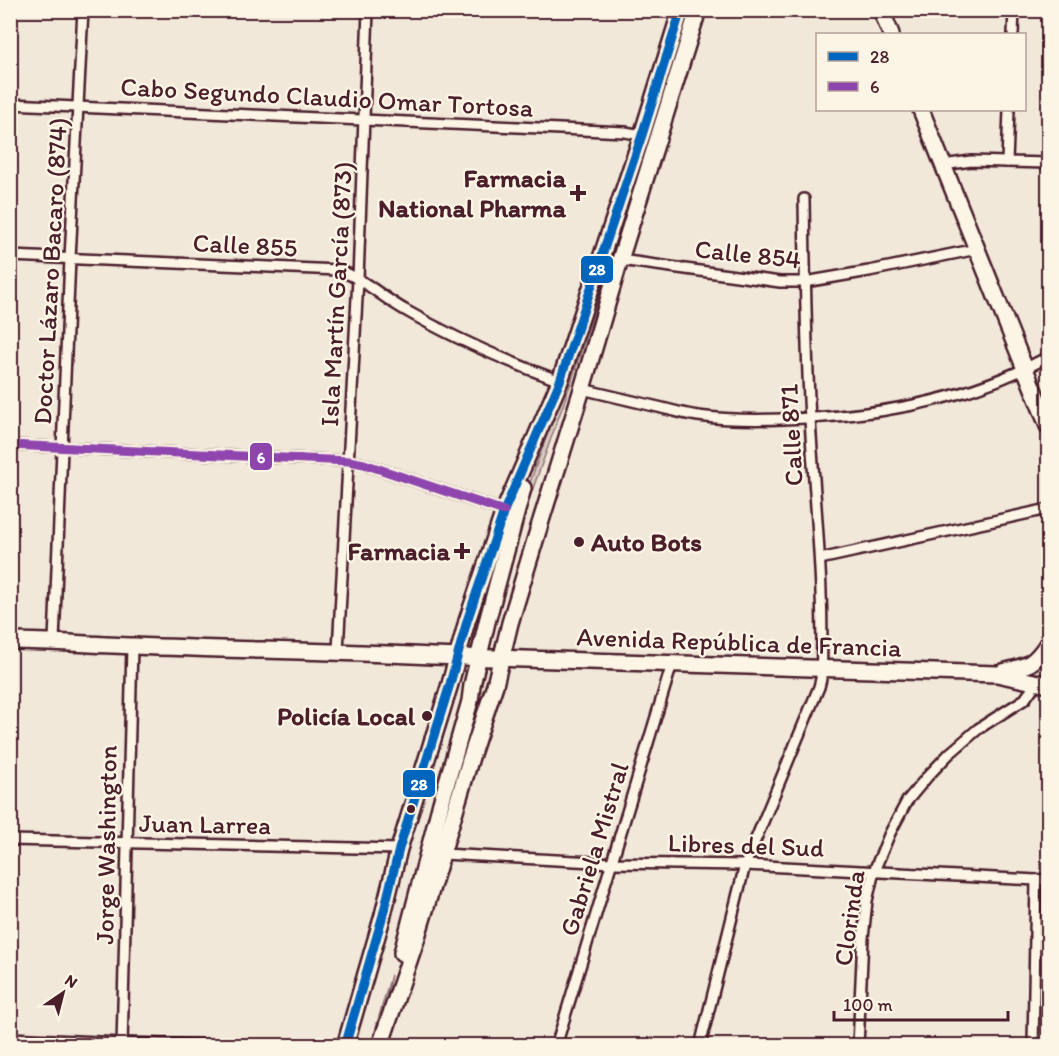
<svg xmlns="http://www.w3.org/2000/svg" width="1059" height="1056" font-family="Itim,sans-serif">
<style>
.green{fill:#d8cac0;stroke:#917476;stroke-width:1.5}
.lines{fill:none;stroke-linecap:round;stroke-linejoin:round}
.minor-casing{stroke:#4a1f2b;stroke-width:14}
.primary-casing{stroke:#4a1f2b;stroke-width:20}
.minor{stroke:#fcf5e5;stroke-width:9}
.primary{stroke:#fcf5e5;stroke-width:15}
.bus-1-casing{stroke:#fcf5e5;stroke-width:14}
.bus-2-casing{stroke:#fcf5e5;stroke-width:14}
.bus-1{stroke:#0065bd;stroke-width:9}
.bus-2{stroke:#8e44ad;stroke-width:9}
.poi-dot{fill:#4a1f2b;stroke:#fcf5e5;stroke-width:2}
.labels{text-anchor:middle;stroke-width:4.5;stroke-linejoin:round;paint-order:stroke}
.street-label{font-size:26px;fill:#4a1f2b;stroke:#fcf5e5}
.poi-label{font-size:26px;font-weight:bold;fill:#4a1f2b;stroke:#fcf5e5;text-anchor:end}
.line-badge{stroke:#fcf5e5;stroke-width:2}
.badge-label{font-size:16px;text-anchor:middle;font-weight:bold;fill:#fff}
</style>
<rect width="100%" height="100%" fill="#f1e8da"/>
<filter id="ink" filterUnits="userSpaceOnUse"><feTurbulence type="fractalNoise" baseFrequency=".0167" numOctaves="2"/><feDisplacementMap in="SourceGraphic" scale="12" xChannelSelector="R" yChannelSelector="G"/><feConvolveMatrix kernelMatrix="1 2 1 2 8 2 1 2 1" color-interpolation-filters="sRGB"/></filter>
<g filter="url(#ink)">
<g class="green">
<path d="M685 11H692L571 383 531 494 530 497 527 498 525 496 565 385Z"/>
<path d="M1048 652V680L1014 674Z"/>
<path d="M391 975 381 1027H376Z"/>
</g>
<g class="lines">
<g class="minor-casing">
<g id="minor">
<path d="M1013 34 1014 10"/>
<path d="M10 104 625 132 642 135"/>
<path d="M1007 162 1009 110"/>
<path d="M943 165 971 161 1048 163"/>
<path d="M10 256 338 270C363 278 383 298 405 310 455 339 506 361 560 381"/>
<path d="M620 260 780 282H805L869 271 977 249"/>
<path d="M582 389C607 395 632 401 658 407 671 410 684 414 698 416 726 420 755 420 784 419 876 417 967 401 1048 357"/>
<path d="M10 445 349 461 364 464 504 511"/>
<path d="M820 559 1048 509"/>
<path d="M54 641 70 258 83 10"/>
<path d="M338 651 358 279 368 10"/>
<path d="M10 840 399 849"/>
<path d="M443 854 612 863 745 865 1036 880 1048 879"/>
<path d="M10 1038 122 1043 247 1046"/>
<path d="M122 1046 132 646"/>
<path d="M556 1046 672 664"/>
<path d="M700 1046 745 865 819 687 821 679C825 592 815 506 810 419 806 346 805 272 804 199"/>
<path d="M858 1046 863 938 867 901 874 871 890 833 907 801 927 777 949 754 978 729 1025 699 1037 682"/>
<path d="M1033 1046 1036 880"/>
</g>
</g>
<g class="primary-casing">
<g id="primary">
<path d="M881 10 891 34"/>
<path d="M921 110 1048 426"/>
<path d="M10 641C52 641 93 645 134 646 233 650 333 651 432 656L997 674 1048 685"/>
<path d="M1003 672C1027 666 1034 665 1048 643"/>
<path d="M402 953 441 803 470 701 472 685 487 622 523 488"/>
<path d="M345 1046 383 915 399 849 450 684 467 621 504 511 560 381 642 135 681 10"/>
<path d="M380 1046 416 940 471 757 495 685 510 623 540 524 582 389 620 260 698 10"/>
</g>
</g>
<use href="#minor" class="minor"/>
<use href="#primary" class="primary"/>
<g class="bus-1-casing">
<path id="bus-1" d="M345 1046 383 915 399 849 450 684 467 621 504 511 560 381 642 135 681 10"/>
</g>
<g class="bus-2-casing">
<path id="bus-2" d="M10 445 349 461 364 464 504 511"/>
</g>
<use href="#bus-1" class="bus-1"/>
<use href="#bus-2" class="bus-2"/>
</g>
</g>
<g class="poi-dot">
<path d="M575 184h6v6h6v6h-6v6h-6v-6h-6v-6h6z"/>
<circle cx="579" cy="542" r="6"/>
<path d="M459 542h6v6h6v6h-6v6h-6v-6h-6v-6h6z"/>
<circle cx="427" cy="716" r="6"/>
<circle cx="411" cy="809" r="5"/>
</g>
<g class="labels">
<g class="street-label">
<text transform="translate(327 97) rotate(3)" y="9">Cabo Segundo Claudio Omar Tortosa</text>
<text transform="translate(245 245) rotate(3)" y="9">Calle 855</text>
<text transform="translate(748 254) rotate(6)" y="9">Calle 854</text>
<text transform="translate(50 271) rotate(-87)" y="9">Doctor Lázaro Bacaro (874)</text>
<text transform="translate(336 294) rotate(-87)" y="9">Isla Martín García (873)</text>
<text transform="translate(791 435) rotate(-93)" y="9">Calle 871</text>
<text transform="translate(739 642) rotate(2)" y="9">Avenida República de Francia</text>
<text transform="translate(205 824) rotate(1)" y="9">Juan Larrea</text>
<text transform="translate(106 845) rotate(-89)" y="9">Jorge Washington</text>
<text transform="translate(746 845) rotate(2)" y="9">Libres del Sud</text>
<text transform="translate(594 849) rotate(-73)" y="9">Gabriela Mistral</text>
<text transform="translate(849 918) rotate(-82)" y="9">Clorinda</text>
</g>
<g class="poi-label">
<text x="566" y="187">Farmacia<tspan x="566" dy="30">National Pharma</tspan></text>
<text x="591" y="551" text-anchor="start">Auto Bots</text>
<text x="450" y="560">Farmacia</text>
<text x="415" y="725">Policía Local</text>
</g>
</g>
<g class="line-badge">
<rect x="580" y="255" width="34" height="29" rx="6" fill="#0065bd"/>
<rect x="249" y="442" width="24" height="29" rx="6" fill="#8e44ad"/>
<rect x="402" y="769" width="34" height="29" rx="6" fill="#0065bd"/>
</g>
<g class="badge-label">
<text x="597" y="275">28</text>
<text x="261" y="463">6</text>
<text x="419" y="790">28</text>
</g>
<rect width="1059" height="1056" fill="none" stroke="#fcf5e5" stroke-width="36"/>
<rect x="18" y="18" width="1023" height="1020" fill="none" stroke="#4a1f2b" stroke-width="2" filter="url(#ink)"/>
<rect x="816" y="33" width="210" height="78" fill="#fcf5e5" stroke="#b59f9b" stroke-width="1.5"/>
<rect x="828" y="52" width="30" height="9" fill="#0065bd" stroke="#b59f9b" stroke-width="1.5"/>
<text x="870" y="63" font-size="18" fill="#4a1f2b">28</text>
<rect x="828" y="82" width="30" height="9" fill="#8e44ad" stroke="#b59f9b" stroke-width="1.5"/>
<text x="870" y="93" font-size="18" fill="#4a1f2b">6</text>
<g transform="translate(63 993) rotate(35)" stroke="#fcf5e5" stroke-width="4.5" paint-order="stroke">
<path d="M0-4.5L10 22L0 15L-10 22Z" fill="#4a1f2b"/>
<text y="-9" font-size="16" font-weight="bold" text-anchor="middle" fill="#4a1f2b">N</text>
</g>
<path d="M834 1011v9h174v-9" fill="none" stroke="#4a1f2b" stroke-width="3"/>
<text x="843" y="1011" font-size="18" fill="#4a1f2b" stroke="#fcf5e5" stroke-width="4.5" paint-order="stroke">100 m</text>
</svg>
